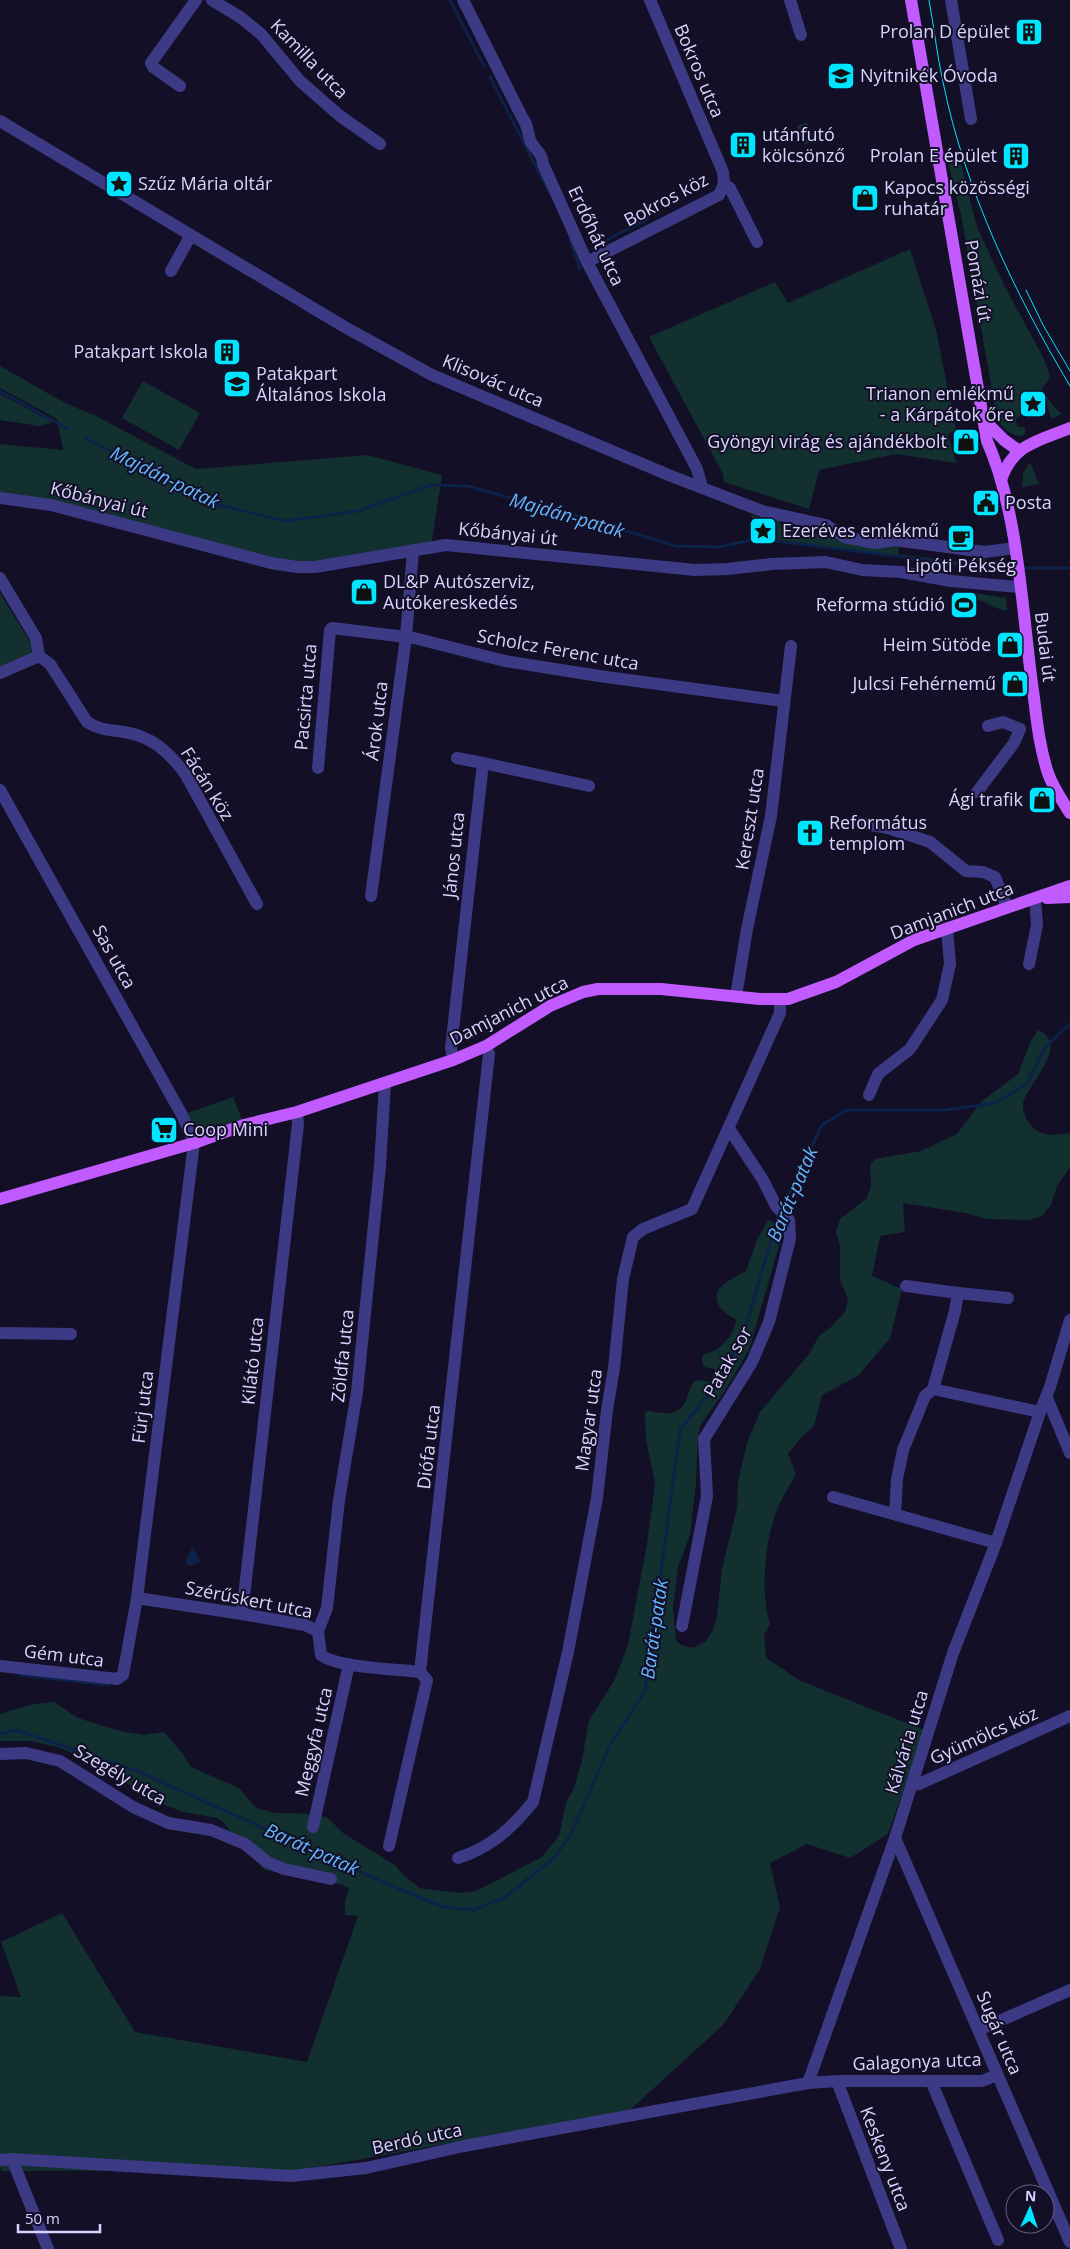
<svg xmlns="http://www.w3.org/2000/svg" width="1070" height="2249" font-family="'Open Sans',sans-serif">
<style>
.green{fill:#12302f}
.water{fill:#0c2248}
.lines{fill:none;stroke-linecap:round;stroke-linejoin:round}
.stream{stroke:#0c2248;stroke-width:3}
.minor{stroke:#3d3a85;stroke-width:12}
.major{stroke:#c25bff;stroke-width:12}
.tram{stroke:#00e5ff;stroke-width:1}
.labels{text-anchor:middle;stroke-width:4;stroke-linejoin:round;paint-order:stroke}
.poi-label{font-size:18px;fill:#d9d4ff;stroke:#130f26;text-anchor:start}
.street-label{font-size:18px;fill:#d9d4ff;stroke:#130f26}
.water-label{font-size:19px;font-style:italic;fill:#62b6ff;stroke:#130f26}
</style>
<rect width="100%" height="100%" fill="#130f26"/>
<g class="green">
<path d="M807 122 814 140 805 145 797 126Z"/>
<path d="M958 152 977 227 1005 287 1044 359 1050 377 1042 389 1055 408 1062 414 1051 419 1045 399 1038 395H1031L1023 404 1020 416 1016 418 1017 427H1025V434L1021 436C1009 435 1003 429 997 418L961 215 946 154Z"/>
<path d="M910 249 936 330 956 430 948 434 956 463 896 454 819 470 809 509 724 482 723 474 649 337 775 282 788 303Z"/>
<path d="M0 366 65 403 96 416 196 469 367 455 442 475 431 547 315 567 0 495V444L63 450 57 419 0 388Z"/>
<path d="M143 381 200 413 179 450 122 418Z"/>
<path d="M0 394 53 422 39 426 0 420Z"/>
<path d="M1030 462 1039 484 1022 487 1023 473Z"/>
<path d="M751 515 780 521V525L822 535 823 530 838 541 860 546 899 545 898 554 975 564 976 556 985 557V562L1000 561V556L1003 557V566L975 565 757 538Z"/>
<path d="M960 591 1006 598 1007 611 996 608Z"/>
<path d="M0 593 39 656 0 673Z"/>
<path d="M1038 1030C1070 1044 1031 1081 1024 1100 1022 1105 1023 1110 1025 1115 1033 1136 1051 1137 1070 1133V1167L1057 1186 1051 1205 1042 1216 1029 1220 986 1219 965 1213 903 1203 905 1232 880 1236 872 1276 902 1289 890 1338 858 1376 822 1395 814 1426 799 1440 788 1454 796 1474C790 1486 781 1499 776 1512 765 1543 760 1593 770 1624L764 1635 766 1658 801 1681 924 1730 888 1834 850 1858 807 1844 770 1863 780 1907 760 1969 724 2024 630 2110 302 2170 2 2171 0 2166V1996L21 1997 1 1942 62 1913 135 2032 307 2062 358 1916 345 1915V1901L349 1888 343 1885 265 1870 250 1856 223 1822 217 1818 183 1812 157 1802 89 1760 57 1747 30 1741H0V1714L34 1704 54 1702 78 1718 120 1731 144 1735 164 1732 182 1753 191 1767 239 1788 256 1808 276 1813 316 1814 328 1818 344 1834 395 1865 404 1876 420 1888 459 1893 476 1891 542 1857 559 1836 566 1803 574 1788 582 1760 589 1720 614 1681 628 1645 647 1544 655 1483 646 1440 645 1413 648 1411C669 1414 680 1418 688 1395 690 1389 691 1384 696 1380L712 1382 714 1369 704 1367 701 1360 704 1354C719 1353 735 1334 736 1320 731 1316 723 1312 720 1307 707 1288 734 1278 746 1271L757 1240 768 1220 779 1226 782 1235 749 1350 724 1392 701 1424 698 1435 696 1483 690 1535 678 1567 673 1608 676 1640 681 1645 694 1648 706 1641 713 1630 717 1616 722 1569 737 1508 738 1481 747 1443 760 1412 809 1354 819 1336 830 1328 845 1312 848 1299 840 1280V1246L836 1232 840 1219 867 1198 871 1186 870 1165 875 1159 921 1151 957 1134 981 1102 1018 1074 1031 1041Z"/>
<path d="M233 1097 244 1125 194 1143 182 1115Z"/>
</g>
<path class="water" d="M192 1548 195 1550 200 1561 192 1566 187 1565 185 1562Z"/>
<g class="lines">
<g class="stream">
<path d="M450 0 484 66"/>
<path d="M490 77 549 192"/>
<path d="M570 239 580 269"/>
<path d="M593 249 614 236 648 219"/>
<path d="M0 391 68 429"/>
<path d="M85 438 211 503 285 521 358 511 431 485 467 486 570 514 676 546 719 547 751 540 776 541 974 566 1015 568"/>
<path d="M1021 568H1070"/>
<path d="M782 1208 822 1125 847 1110H945L995 1103 1027 1084 1046 1046 1070 1024"/>
<path d="M20 1675 109 1685"/>
<path d="M0 1734 16 1730 137 1771 383 1882 443 1907 473 1910 504 1898 555 1857 571 1834 610 1745 645 1691 680 1430 724 1375 748 1319 779 1213"/>
</g>
<g class="minor">
<path d="M212 0 240 17 261 34 300 81 340 116 380 144"/>
<path d="M463 0 522 117C529 127 527 130 530 140 534 150 542 151 543 164L587 262 697 469 702 487"/>
<path d="M790 0 801 35"/>
<path d="M951 0 971 119"/>
<path d="M180 86 153 67 151 63 196 0"/>
<path d="M0 121 343 326 432 375 671 476 762 511 826 525 844 537 875 543 894 540 985 552 1015 548"/>
<path d="M724 184 730 188 757 242"/>
<path d="M587 262 719 195 724 184 723 172 650 0"/>
<path d="M171 271 191 235"/>
<path d="M0 498 51 505 271 563 297 567H315L446 545 695 570 727 569 772 564 826 562 862 570 901 572 951 581 1019 587"/>
<path d="M0 578 36 638 39 656 0 673"/>
<path d="M39 656 50 664 87 722C99 730 111 730 124 732 152 736 170 753 186 775L257 904"/>
<path d="M988 726 1003 722 1020 729"/>
<path d="M457 758 483 763"/>
<path d="M318 768 330 630 332 628 414 638 505 661 599 676 783 701"/>
<path d="M0 790 182 1115 194 1143 137 1598 123 1675 117 1679 0 1666"/>
<path d="M977 792 1014 743 1020 729"/>
<path d="M860 823 888 828 930 842 966 871 983 872 995 877 1007 907"/>
<path d="M371 896 406 637 413 550"/>
<path d="M1029 964 1037 925 1035 899"/>
<path d="M736 996 747 929 771 816 791 646"/>
<path d="M453 1060 451 1048 483 763 589 786"/>
<path d="M385 1084 380 1166 357 1392 339 1500 327 1608 318 1631 321 1655C338 1668 397 1669 420 1672"/>
<path d="M869 1095 878 1074 910 1049 942 1000 950 964 947 928"/>
<path d="M958 1293 1008 1298"/>
<path d="M0 1333 71 1334"/>
<path d="M933 1389 1040 1412"/>
<path d="M1047 1398 1070 1453"/>
<path d="M833 1497 996 1543"/>
<path d="M895 1514 897 1479 903 1450 925 1396 933 1389 955 1311 958 1293 906 1286"/>
<path d="M137 1598 242 1614 305 1625 318 1631"/>
<path d="M242 1614 298 1124 297 1112"/>
<path d="M682 1626 707 1496 704 1439 752 1362 769 1322 790 1239 789 1220 776 1206 763 1180 730 1130"/>
<path d="M0 1754 26 1753 60 1761 133 1807 168 1823 211 1830 245 1844 267 1862 284 1869 331 1879"/>
<path d="M912 1785 919 1784 1070 1716"/>
<path d="M313 1827 349 1664"/>
<path d="M895 1838 1070 2242"/>
<path d="M389 1846 427 1680 420 1672 489 1054 486 1046"/>
<path d="M458 1858C490 1848 512 1828 533 1802L568 1652 597 1498 607 1410 614 1368 623 1279 633 1237 643 1229 692 1209 780 1013V1000"/>
<path d="M979 2030 1070 1990"/>
<path d="M837 2081 901 2249"/>
<path d="M931 2081 998 2240"/>
<path d="M808 2083 895 1838 953 1653 996 1543 1040 1412 1050 1387 1070 1320"/>
<path d="M12 2159 48 2249"/>
<path d="M0 2160 12 2159 291 2176 366 2168 464 2146 808 2083 837 2081H982L997 2075"/>
</g>
<g class="major">
<path d="M911 0 987 441C1020 515 1022 618 1034 698 1037 723 1040 749 1048 773 1053 788 1062 800 1070 813"/>
<path d="M985 421 1004 440 1018 450"/>
<path d="M1001 480C1013 444 1038 441 1070 428"/>
<path d="M1047 898 1070 897"/>
<path d="M0 1199 194 1143 244 1125 297 1112 453 1060 486 1046 550 1006 583 992 598 989H661L760 999H788L836 982 914 940 1070 886"/>
</g>
<g class="tram">
<path d="M929 0C934 27 937 55 943 82 965 190 1014 292 1070 386"/>
<path d="M1026 290 1043 325 1070 371"/>
</g>
</g>
<defs>
<g id="building-square" transform="scale(1.4375)"><rect x="-9" y="-9" width="18" height="18" rx="4" fill="#00e5ff" stroke="#130f26"/><path d="M-4-6H4V6H1V3H-1V6H-4ZM-2.5-4.3h1.7v1.8h-1.7ZM.8-4.3h1.7v1.8H.8ZM-2.5-1h1.7V.8h-1.7ZM.8-1h1.7V.8H.8Z" fill="#111"/></g>
<g id="school-square" transform="scale(1.4375)"><rect x="-9" y="-9" width="18" height="18" rx="4" fill="#00e5ff" stroke="#130f26"/><path d="M0-5L7-2L0 1L-7-2ZM-4 1L0 2.5L4 1V4Q0 6-4 4Z" fill="#111"/></g>
<g id="sight-square" transform="scale(1.4375)"><rect x="-9" y="-9" width="18" height="18" rx="4" fill="#00e5ff" stroke="#130f26"/><path d="M0-6L1.8-2.2L6-1.7L2.9 1.2L3.7 5.4L0 3.3L-3.7 5.4L-2.9 1.2L-6-1.7L-1.8-2.2Z" fill="#111"/></g>
<g id="shop-square" transform="scale(1.4375)"><rect x="-9" y="-9" width="18" height="18" rx="4" fill="#00e5ff" stroke="#130f26"/><path d="M-5-2.5h2.3a2.7 3.5 0 0 1 5.4 0H5L5.5 6h-11ZM-1.5-2.5h3a1.5 2.3 0 0 0-3 0Z" fill="#111"/></g>
<g id="civic-square" transform="scale(1.4375)"><rect x="-9" y="-9" width="18" height="18" rx="4" fill="#00e5ff" stroke="#130f26"/><path d="M-.6-6.5H3V-4.5H.6V-3L4-1V1h2V6H-6V1h2V-1L-.6-3ZM-1.2 2.5V6h2.4V2.5Z" fill="#111"/></g>
<g id="cafe-square" transform="scale(1.4375)"><rect x="-9" y="-9" width="18" height="18" rx="4" fill="#00e5ff" stroke="#130f26"/><path d="M-5.5-4.5H6V0H3Q3 3.5 0 3.5H-2.5Q-5.5 3.5-5.5 0ZM3-3.2v2h1.7v-2ZM-6 4.5H4V6H-6Z" fill="#111"/></g>
<g id="stadium-square" transform="scale(1.4375)"><rect x="-9" y="-9" width="18" height="18" rx="4" fill="#00e5ff" stroke="#130f26"/><path d="M0-5a6.5 5 0 1 0 0 10a6.5 5 0 1 0 0-10ZM-3.5-1.8h7v3.6h-7Z" fill="#111"/></g>
<g id="church-square" transform="scale(1.4375)"><rect x="-9" y="-9" width="18" height="18" rx="4" fill="#00e5ff" stroke="#130f26"/><path d="M-1.2-6h2.4v3.5h3.3v2.4h-3.3V6h-2.4V-.1h-3.3v-2.4h3.3Z" fill="#111"/></g>
<g id="supermarket-square" transform="scale(1.4375)"><rect x="-9" y="-9" width="18" height="18" rx="4" fill="#00e5ff" stroke="#130f26"/><path d="M-6-5.5h2.5l.6 2H6L4.5 2H-2.5L-4.4-4H-6ZM-1.5 3.2a1.3 1.3 0 1 0 .1 0ZM3 3.2a1.3 1.3 0 1 0 .1 0Z" fill="#111"/></g>
</defs>
<g fill-rule="evenodd">
<use href="#building-square" x="1029" y="32"/>
<use href="#school-square" x="841" y="76"/>
<use href="#building-square" x="743" y="145"/>
<use href="#building-square" x="1016" y="156"/>
<use href="#sight-square" x="119" y="184"/>
<use href="#shop-square" x="865" y="198"/>
<use href="#building-square" x="227" y="352"/>
<use href="#school-square" x="237" y="384"/>
<use href="#sight-square" x="1033" y="404"/>
<use href="#shop-square" x="966" y="442"/>
<use href="#civic-square" x="986" y="503"/>
<use href="#sight-square" x="763" y="531"/>
<use href="#cafe-square" x="961" y="538"/>
<use href="#shop-square" x="364" y="592"/>
<use href="#stadium-square" x="964" y="605"/>
<use href="#shop-square" x="1010" y="645"/>
<use href="#shop-square" x="1015" y="684"/>
<use href="#shop-square" x="1042" y="800"/>
<use href="#church-square" x="810" y="833"/>
<use href="#supermarket-square" x="164" y="1130"/>
</g>
<g class="labels">
<g class="poi-label">
<text x="1010" y="38" text-anchor="end">Prolan D épület</text>
<text x="860" y="82">Nyitnikék Óvoda</text>
<text x="762" y="141">utánfutó<tspan x="762" dy="21">kölcsönző</tspan></text>
<text x="997" y="162" text-anchor="end">Prolan E épület</text>
<text x="138" y="190">Szűz Mária oltár</text>
<text x="884" y="194">Kapocs közösségi<tspan x="884" dy="21">ruhatár</tspan></text>
<text x="208" y="358" text-anchor="end">Patakpart Iskola</text>
<text x="256" y="380">Patakpart<tspan x="256" dy="21">Általános Iskola</tspan></text>
<text x="1014" y="400" text-anchor="end">Trianon emlékmű<tspan x="1014" dy="21">- a Kárpátok őre</tspan></text>
<text x="947" y="448" text-anchor="end">Gyöngyi virág és ajándékbolt</text>
<text x="1005" y="509">Posta</text>
<text x="782" y="537">Ezeréves emlékmű</text>
<text x="961" y="572" text-anchor="middle">Lipóti Pékség</text>
<text x="383" y="588">DL&amp;P Autószerviz,<tspan x="383" dy="21">Autókereskedés</tspan></text>
<text x="945" y="611" text-anchor="end">Reforma stúdió</text>
<text x="991" y="651" text-anchor="end">Heim Sütöde</text>
<text x="996" y="690" text-anchor="end">Julcsi Fehérnemű</text>
<text x="1023" y="806" text-anchor="end">Ági trafik</text>
<text x="829" y="829">Református<tspan x="829" dy="21">templom</tspan></text>
<text x="183" y="1136">Coop Mini</text>
</g>
<g class="street-label">
<text transform="translate(309 59) rotate(46)" y="6">Kamilla utca</text>
<text transform="translate(699 71) rotate(67)" y="6">Bokros utca</text>
<text transform="translate(666 200) rotate(-28)" y="6">Bokros köz</text>
<text transform="translate(596 236) rotate(65)" y="6">Erdőhát utca</text>
<text transform="translate(978 281) rotate(80)" y="6">Pomázi út</text>
<text transform="translate(493 381) rotate(23)" y="6">Klisovác utca</text>
<text transform="translate(99 500) rotate(14)" y="6">Kőbányai út</text>
<text transform="translate(508 534) rotate(6)" y="6">Kőbányai út</text>
<text transform="translate(1045 647) rotate(83)" y="6">Budai út</text>
<text transform="translate(558 650) rotate(10)" y="6">Scholcz Ferenc utca</text>
<text transform="translate(306 697) rotate(-85)" y="6">Pacsirta utca</text>
<text transform="translate(377 721) rotate(-83)" y="6">Árok utca</text>
<text transform="translate(207 784) rotate(58)" y="6">Fácán köz</text>
<text transform="translate(750 819) rotate(-81)" y="6">Kereszt utca</text>
<text transform="translate(454 855) rotate(-84)" y="6">János utca</text>
<text transform="translate(952 911) rotate(-21)" y="6">Damjanich utca</text>
<text transform="translate(114 957) rotate(61)" y="6">Sas utca</text>
<text transform="translate(509 1011) rotate(-27)" y="6">Damjanich utca</text>
<text transform="translate(343 1356) rotate(-84)" y="6">Zöldfa utca</text>
<text transform="translate(253 1361) rotate(-84)" y="6">Kilátó utca</text>
<text transform="translate(728 1362) rotate(-60)" y="6">Patak sor</text>
<text transform="translate(143 1407) rotate(-83)" y="6">Fürj utca</text>
<text transform="translate(589 1420) rotate(-82)" y="6">Magyar utca</text>
<text transform="translate(429 1447) rotate(-83)" y="6">Diófa utca</text>
<text transform="translate(249 1600) rotate(11)" y="6">Szérűskert utca</text>
<text transform="translate(64 1656) rotate(7)" y="6">Gém utca</text>
<text transform="translate(984 1736) rotate(-24)" y="6">Gyümölcs köz</text>
<text transform="translate(314 1742) rotate(-77)" y="6">Meggyfa utca</text>
<text transform="translate(907 1742) rotate(-73)" y="6">Kálvária utca</text>
<text transform="translate(120 1775) rotate(30)" y="6">Szegély utca</text>
<text transform="translate(999 2033) rotate(67)" y="6">Sugár utca</text>
<text transform="translate(917 2062) rotate(-2)" y="6">Galagonya utca</text>
<text transform="translate(417 2139) rotate(-12)" y="6">Berdó utca</text>
<text transform="translate(885 2159) rotate(69)" y="6">Keskeny utca</text>
</g>
<g class="water-label">
<text transform="translate(165 477) rotate(26)" y="7">Majdán-patak</text>
<text transform="translate(567 515) rotate(16)" y="7">Majdán-patak</text>
<text transform="translate(792 1194) rotate(-67)" y="7">Barát-patak</text>
<text transform="translate(654 1629) rotate(-82)" y="7">Barát-patak</text>
<text transform="translate(312 1849) rotate(24)" y="7">Barát-patak</text>
</g>
</g>
<g transform="translate(1030 2209) rotate(3)"><circle r="24" fill="#130f26" stroke="#625e7d"/>
<path d="M0-4L9 19L0 12L-9 19Z" fill="#00e5ff"/>
<text y="-8" font-size="14" font-weight="bold" text-anchor="middle" fill="#d9d4ff">N</text>
</g>
<path d="M18 2224v8h82v-8" fill="none" stroke="#d9d4ff" stroke-width="2.5"/>
<text x="25" y="2224" font-size="15" fill="#d9d4ff" stroke="#130f26" stroke-width="4" paint-order="stroke">50 m</text>
</svg>
